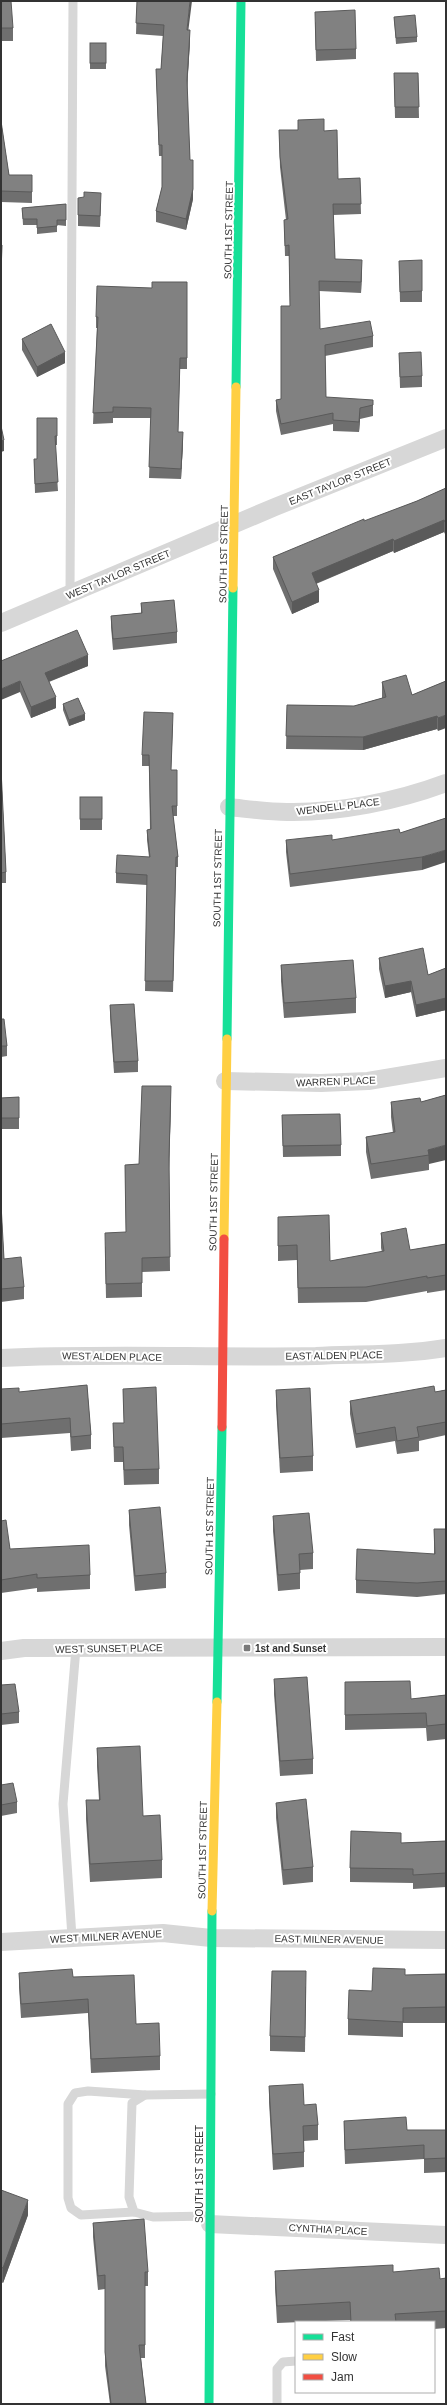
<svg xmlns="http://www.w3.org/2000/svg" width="447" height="2405" font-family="Arial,sans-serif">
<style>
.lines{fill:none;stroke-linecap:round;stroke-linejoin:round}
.lane{stroke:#d7d7d7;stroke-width:9}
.street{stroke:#d7d7d7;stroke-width:18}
.fast{stroke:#16e098;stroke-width:9}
.slow{stroke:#ffcf43;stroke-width:9}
.jam{stroke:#f24e42;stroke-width:9}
.wall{fill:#6f6f6f}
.shaded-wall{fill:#5a5a5a}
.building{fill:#818181;stroke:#5a5a5a}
.poi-dot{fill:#7a7a7a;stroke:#fff;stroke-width:1.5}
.labels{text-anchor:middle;stroke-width:4;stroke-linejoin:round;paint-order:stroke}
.street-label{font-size:10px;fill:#333;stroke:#fff}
.poi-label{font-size:10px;font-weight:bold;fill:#333;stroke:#fff;text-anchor:start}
</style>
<rect width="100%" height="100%" fill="#fff"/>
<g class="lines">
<g class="lane">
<path d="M70 593 73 1"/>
<path d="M72 1937 63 1804 76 1648"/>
<path d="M134 2212 81 2215 71 2208 68 2198V2104L75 2093 88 2091 145 2095"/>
<path d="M210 2216 153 2217 134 2212 129 2197 132 2103 145 2095 211 2094"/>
<path d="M277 2404V2369L283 2362 296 2361"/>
</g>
<g class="street">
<path d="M1 623 275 507 446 438"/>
<path d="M229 807C248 809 267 812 287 812 338 813 398 801 446 783"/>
<path d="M225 1081 321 1083 368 1081 446 1068"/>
<path d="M1 1358C106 1353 211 1358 316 1356 359 1354 403 1355 446 1348"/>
<path d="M1 1651 24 1648 446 1647"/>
<path d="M1 1942 163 1933 211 1938 446 1940"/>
<path d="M210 2224 446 2235"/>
</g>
<g class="fast">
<path d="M236 387 241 1"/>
<path d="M227 1039 233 588"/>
<path d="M217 1702 222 1427"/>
<path d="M209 2404 212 1911"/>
</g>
<g class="slow">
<path d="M233 588 236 387"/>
<path d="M224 1239 227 1039"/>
<path d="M212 1911 217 1702"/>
</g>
<path class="jam" d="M222 1427 224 1239"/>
</g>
<g class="wall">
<path d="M1 1 13 28V41H1Z"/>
<path d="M137 1 188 30 190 41 187 86 190 160 193 199 186 230 156 222V211L162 187V156H159L156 69H161L163 36 136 34Z"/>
<path d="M394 17 417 37V42L396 44Z"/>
<path d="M315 22 356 49V59L316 61Z"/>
<rect x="90" y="43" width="16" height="26"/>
<path d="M394 73H418L419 118H395Z"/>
<path d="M1 121 9 175 32 186V203L1 202Z"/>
<path d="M279 130 324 131 338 179 360 178 361 214 333 215 335 259 362 271 361 293 319 291 320 329 373 336V347L325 356 326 397 373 405V416L360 419 359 432 333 431V424L281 435 276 411V400L281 399 290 306 289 256H285L284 220H286L280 167Z"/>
<path d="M78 198 101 204 100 227 78 226Z"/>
<path d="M66 204V226L57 225V232L37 234V225H23L22 208Z"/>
<path d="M399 261 422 291V302H400Z"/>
<path d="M187 282V369H180L178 432 183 443 181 479 149 478 151 418H113V423L93 424 97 328H96V317L152 288Z"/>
<path d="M22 339 65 363 37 377 22 350Z"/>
<path d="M399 353 422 376V387L400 388Z"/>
<path d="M57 418V445H55L58 491 35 493 34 459H37Z"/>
<path d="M446 488 445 534 444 532 394 553 393 551 316 584 319 602 292 614 273 569V557L417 501Z"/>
<path d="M141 603 177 632V643L113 650 111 627V616L141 613Z"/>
<path d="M1 661 88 666 49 682 56 708 31 718 20 692Z"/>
<path d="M446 681 438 731 437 729 363 750 286 749 287 705 354 706 382 698V682L412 695Z"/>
<path d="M63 704 85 720 69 726 63 710Z"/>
<path d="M173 724 171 770H177V816H173L178 857V867H176L173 992 145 991 147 885 116 883V873L149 857 147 840V830L150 829 149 766H142V755Z"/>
<path d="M1 769 6 872V883H1Z"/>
<rect x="80" y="797" width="22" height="33"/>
<path d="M446 818 422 870 290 887 286 852V840H332L400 833Z"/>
<path d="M379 958 428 975 446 968V1010L416 1017 411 992 385 998 379 969Z"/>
<path d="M281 965 356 998V1013L284 1018 281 981Z"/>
<path d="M110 1005 138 1061V1072L114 1073 110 1016Z"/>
<path d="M1 1019 7 1046V1056L1 1057Z"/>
<path d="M446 1095 429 1164V1170L371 1179 366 1152V1137L393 1133 391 1117V1102H421Z"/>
<path d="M19 1097V1129H1V1098Z"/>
<path d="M171 1100 169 1168 170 1271 142 1272V1297L106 1298 105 1247 126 1232 125 1165 139 1164Z"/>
<path d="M282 1115 341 1145V1156L283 1157Z"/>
<path d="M1 1204 4 1259 24 1287V1299L1 1302Z"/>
<path d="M278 1217 330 1261 382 1252 381 1248V1233L410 1250 446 1244V1290L427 1293V1291L366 1302 298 1303 297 1260 278 1261Z"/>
<path d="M87 1385 91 1435V1449L71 1451 70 1433 1 1438V1389L19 1392Z"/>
<path d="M123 1389 159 1469V1484L124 1485 123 1462H114L113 1423H124Z"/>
<path d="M276 1390 313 1456V1471L280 1473 276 1405Z"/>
<path d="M446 1390V1435L419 1441V1451L397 1454 395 1441 356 1448 350 1414V1401L435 1392Z"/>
<path d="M129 1510 166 1573V1588L135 1591 129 1525Z"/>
<path d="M273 1516 313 1553V1569L300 1570V1589L278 1591 273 1531Z"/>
<path d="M1 1521 10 1549 90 1575V1589L37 1592V1588L1 1593Z"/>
<path d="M434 1529H446V1594L417 1597 356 1593V1580L434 1554Z"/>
<path d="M274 1679 313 1759V1774L280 1776 274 1694Z"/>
<path d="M345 1682 411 1699 446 1695V1739L427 1741 426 1728 345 1730Z"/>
<path d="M1 1685 19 1712V1723L1 1725Z"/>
<path d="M97 1748 162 1860V1878L90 1882 86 1819V1800H99L97 1766Z"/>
<path d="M1 1785 17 1802V1813L1 1816Z"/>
<path d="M276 1803 313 1867V1882L283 1885 276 1818Z"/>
<path d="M446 1841V1887L413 1889V1883L350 1882V1868L401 1843Z"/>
<path d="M19 1973 73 1977 136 2024 160 2056V2070L91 2073 88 2013 21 2018 19 1987Z"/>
<path d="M446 1974V2023H403V2037L348 2035V2019L372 1991 405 1975Z"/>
<path d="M306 1986 305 2052 270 2051V2036Z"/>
<path d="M269 2086 304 2105 318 2125V2140L304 2141V2167L273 2170 269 2102Z"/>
<path d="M344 2121 407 2130H446V2172L424 2173V2159L345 2164 344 2135Z"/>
<path d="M1 2190 28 2215 3 2283 1 2282Z"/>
<path d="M93 2223 148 2272V2286H145V2358H141L146 2404H110L105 2366V2289L98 2290 93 2237Z"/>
<path d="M275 2271 393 2272 440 2279 446 2278V2328L434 2329V2322H350V2320L277 2323 275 2288Z"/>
</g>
<g class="shaded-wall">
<path d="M190 1H192L187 41V30Z"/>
<path d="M190 30V41L187 91V80Z"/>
<path d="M193 171V199L186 230V219Z"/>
<path d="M362 260V271L361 293V282Z"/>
<path d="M65 352V363L37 377V367Z"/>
<path d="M360 408V419L359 432V422Z"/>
<path d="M183 432V443L181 479V469Z"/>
<path d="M4 440V451L1 452V441Z"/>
<path d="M444 520V532L394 553V541Z"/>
<rect x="445" y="522" width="1" height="12"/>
<path d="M393 539V551L312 585V573Z"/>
<path d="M319 590V602L292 614V602Z"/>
<path d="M88 655V666L45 683V673Z"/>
<path d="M20 681V692L1 700V689Z"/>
<path d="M56 697V708L31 718V707Z"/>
<path d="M85 714V720L69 726V720Z"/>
<path d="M446 715V728L438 731V718Z"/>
<path d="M437 716V729L363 750V737Z"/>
<path d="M446 850V862L422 870V857Z"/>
<path d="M411 981V992L385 998V986Z"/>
<path d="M446 998V1010L416 1017V1005Z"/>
<path d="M171 1086V1100L169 1171V1157Z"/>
<path d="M446 1145V1160L429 1164 428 1150Z"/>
<path d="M28 2200V2215L3 2283V2268Z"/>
</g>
<g class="building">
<path d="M1 1H11L13 28H1Z"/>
<path d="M137 1H190L187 30H190L187 80 190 160H193V189L186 219 156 211 162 187V145H159L156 69H161L164 25 136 23Z"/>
<path d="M355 10 356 49 316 50 315 12Z"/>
<path d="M415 15 417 37 396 38 394 17Z"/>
<rect x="90" y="43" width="16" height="20"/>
<path d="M394 73H418L419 107H395Z"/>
<path d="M324 119V131L337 130 338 179 360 178 361 204H333L335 259 362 260 361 282 319 281 320 329 370 321 373 336 325 345 326 397 373 400V405L360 408 359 422 333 420V413L281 424 276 400 281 399V306H290L289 245 285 246 284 220 288 219 280 157 279 130H298V120Z"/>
<path d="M1 121 9 175H32V192L1 191Z"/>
<path d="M84 192 101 193 100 216 78 215V198L84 197Z"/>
<path d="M66 204V220H57V226L37 228V219H23L22 208Z"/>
<path d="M1 245H2L1 273Z"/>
<path d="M422 260V291L400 292 399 261Z"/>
<path d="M152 282H187V358H180L178 432H183L181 469 149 467 151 408 113 407V412L93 413 98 317H96L97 286 152 288Z"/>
<path d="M51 324 65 352 37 367 22 339Z"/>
<path d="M421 352 422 376 400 377 399 353Z"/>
<path d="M37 418H57V436H55L58 482 35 484 34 459H37Z"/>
<path d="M1 426 4 440 1 441Z"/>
<path d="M446 488V522H445L444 520 394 541 393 539 312 573 319 590 292 602 273 557 364 519V521L417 501Z"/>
<path d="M174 600 177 632 113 639 111 616 142 613 141 603Z"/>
<path d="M77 630 88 655 45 673 56 697 31 707 20 681 1 689V661Z"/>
<path d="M406 675 412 695 446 681V715L438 718 437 716 363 737 286 736 287 705 354 706 386 697 382 682Z"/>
<path d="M78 698 85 714 69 720 63 704Z"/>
<path d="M144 712 173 713 171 770H177V806H172L178 857H176L173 981H145L147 875 116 873 117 855 150 857 147 830 151 829 149 755H142Z"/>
<path d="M1 769 6 872 1 873V961Z"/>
<rect x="80" y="797" width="22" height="22"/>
<path d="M446 818V850L422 857 290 874 286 840 332 835V840L399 829 400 833Z"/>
<path d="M423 948 428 975 446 968V998L416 1005 411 981 385 986 379 958Z"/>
<path d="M353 960 356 998 284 1003 281 965Z"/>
<path d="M134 1004 138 1061 114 1062 110 1005Z"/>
<path d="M1 1019H4L7 1046H1Z"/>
<path d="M142 1086H171L169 1157 170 1257 142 1258V1283L106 1284 105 1233 126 1232 125 1165 139 1164Z"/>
<path d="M446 1095V1145L428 1150 429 1155 371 1164 366 1137 395 1132 391 1102 420 1098 421 1102Z"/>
<path d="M19 1097V1118H1V1098Z"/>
<path d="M340 1114 341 1145 283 1146 282 1115Z"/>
<path d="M1 1204 4 1259 21 1257 24 1287 1 1289Z"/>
<path d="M329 1215 330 1261 384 1251 381 1233 406 1228 410 1250 446 1244V1275L427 1278V1276L366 1287 298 1288 297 1245 278 1246V1217Z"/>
<path d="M87 1385 91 1435 71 1437 70 1418 1 1424V1389L19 1388V1392Z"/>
<path d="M434 1386 435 1392 446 1390V1422L417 1427 419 1437 397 1441 395 1427 356 1434 350 1401Z"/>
<path d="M156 1387 159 1469 124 1470 123 1447H114L113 1423H124L123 1389Z"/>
<path d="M310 1388 313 1456 280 1458 276 1390Z"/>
<path d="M160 1507 166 1573 135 1576 129 1510Z"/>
<path d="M309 1513 313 1553 299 1554 300 1573 278 1575 273 1516Z"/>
<path d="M6 1520 10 1549 89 1545 90 1575 37 1578V1574L1 1580V1521Z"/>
<path d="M434 1529H446V1581L417 1583 356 1580 357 1549 435 1554Z"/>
<path d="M307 1677 313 1759 280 1761 274 1679Z"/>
<path d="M410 1681 411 1699 446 1695V1724L427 1726 426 1713 345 1715V1682Z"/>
<path d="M15 1684 19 1712 1 1714V1685Z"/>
<path d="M140 1746 143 1816 160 1815 162 1860 90 1864 86 1800H100L97 1748Z"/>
<path d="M13 1783 17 1802 1 1805V1785Z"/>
<path d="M306 1799 313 1867 283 1870 276 1803Z"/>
<path d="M351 1831 401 1833V1843L446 1841V1873L413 1875V1869L350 1868Z"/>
<path d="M373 1968 405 1969V1975L446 1974V2007L403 2008V2022L348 2019 349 1990 372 1991Z"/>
<path d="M72 1969 73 1977 134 1975 136 2024 159 2023 160 2056 91 2059 88 1999 21 2004 19 1973Z"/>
<path d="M272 1971H306L305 2037 270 2036Z"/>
<path d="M303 2084 304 2105 316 2104 318 2125 303 2126 304 2152 273 2154 269 2086Z"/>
<path d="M406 2117 407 2130H446V2158L424 2159V2145L345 2150 344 2121Z"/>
<path d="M1 2190 28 2200 3 2268 1 2267Z"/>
<path d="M144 2219 148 2272H145V2345H139L146 2404H111L105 2352V2275L98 2276 93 2223Z"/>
<path d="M393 2265V2272L439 2268 440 2279 446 2278V2311L395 2314 396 2322H351L350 2302 277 2306 275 2271Z"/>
</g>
<rect class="poi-dot" x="243" y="1644" width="8" height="8" rx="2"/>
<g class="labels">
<g class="street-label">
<text transform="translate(228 230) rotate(-89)" y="4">SOUTH 1ST STREET</text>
<text transform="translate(340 481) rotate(-22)" y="4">EAST TAYLOR STREET</text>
<text transform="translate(223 554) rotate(-89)" y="4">SOUTH 1ST STREET</text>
<text transform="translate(118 574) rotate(-23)" y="4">WEST TAYLOR STREET</text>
<text transform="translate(338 806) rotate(-7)" y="4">WENDELL PLACE</text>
<text transform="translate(217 878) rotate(-89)" y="4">SOUTH 1ST STREET</text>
<text transform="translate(336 1081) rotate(-2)" y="4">WARREN PLACE</text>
<text transform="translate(213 1202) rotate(-89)" y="4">SOUTH 1ST STREET</text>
<text transform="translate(334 1355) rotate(-1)" y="4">EAST ALDEN PLACE</text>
<text transform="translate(112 1356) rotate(1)" y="4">WEST ALDEN PLACE</text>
<text transform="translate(209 1526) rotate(-89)" y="4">SOUTH 1ST STREET</text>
<text transform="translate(109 1648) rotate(-1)" y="4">WEST SUNSET PLACE</text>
<text transform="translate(202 1850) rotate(-89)" y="4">SOUTH 1ST STREET</text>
<text transform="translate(106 1936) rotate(-3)" y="4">WEST MILNER AVENUE</text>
<text transform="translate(329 1939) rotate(1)" y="4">EAST MILNER AVENUE</text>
<text transform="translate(199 2174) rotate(-90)" y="4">SOUTH 1ST STREET</text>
<text transform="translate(328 2229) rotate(3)" y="4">CYNTHIA PLACE</text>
</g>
<g class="poi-label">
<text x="255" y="1652">1st and Sunset</text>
</g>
</g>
<rect width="447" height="2405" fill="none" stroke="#333333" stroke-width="4"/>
<rect x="295" y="2321" width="140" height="72" fill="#ffffff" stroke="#adadad"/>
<rect x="303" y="2334" width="20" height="6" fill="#16e098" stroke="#adadad"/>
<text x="331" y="2341" font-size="12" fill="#333333">Fast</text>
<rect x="303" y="2354" width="20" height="6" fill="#ffcf43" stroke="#adadad"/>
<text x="331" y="2361" font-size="12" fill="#333333">Slow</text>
<rect x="303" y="2374" width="20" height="6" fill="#f24e42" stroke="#adadad"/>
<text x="331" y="2381" font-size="12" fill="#333333">Jam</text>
</svg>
